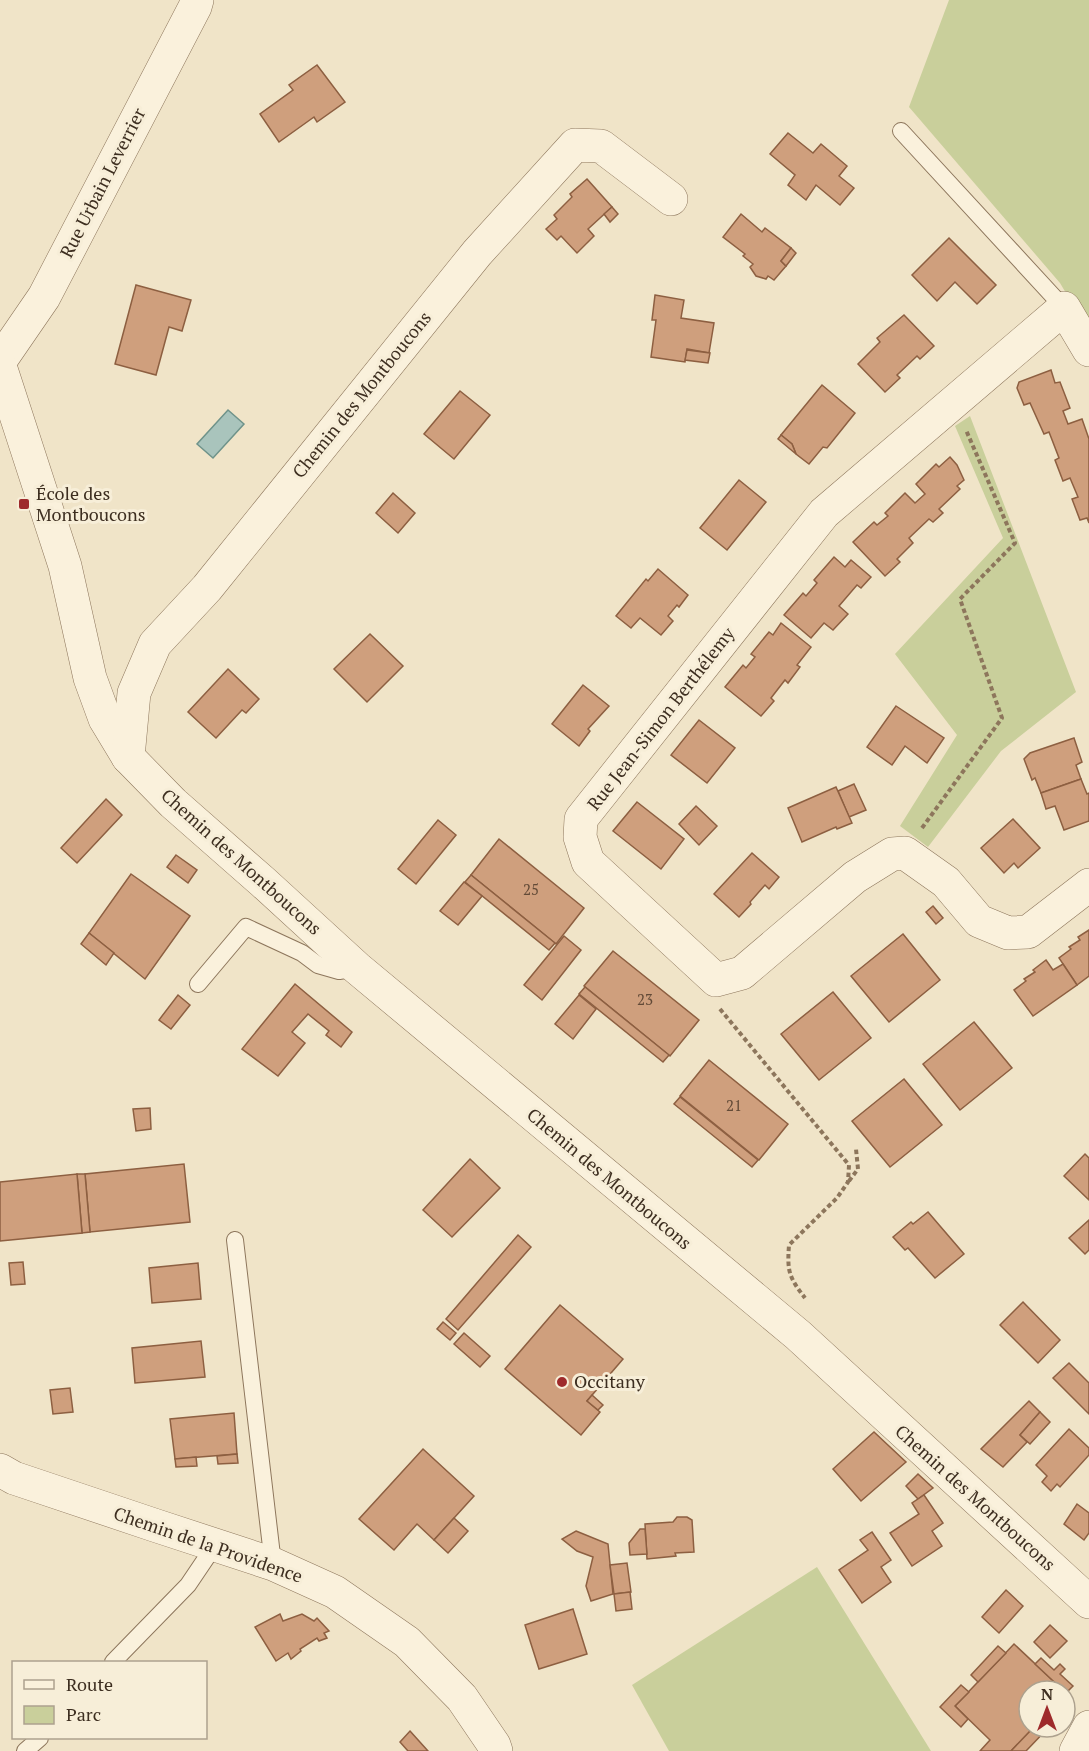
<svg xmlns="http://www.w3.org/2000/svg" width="1089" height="1751" font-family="'PT Serif',serif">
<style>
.green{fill:#c9cf9b}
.water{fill:#a9c4bc;stroke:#6f938a;stroke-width:1.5}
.building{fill:#cf9f7d;stroke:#8d5f41;stroke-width:1.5}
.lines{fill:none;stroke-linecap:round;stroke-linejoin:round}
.service-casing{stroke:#8d765c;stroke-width:18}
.minor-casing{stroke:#8d765c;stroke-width:34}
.path{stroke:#8d765c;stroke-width:4;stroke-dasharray:4.5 3;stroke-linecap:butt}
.service{stroke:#faf1dc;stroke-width:16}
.minor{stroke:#faf1dc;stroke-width:33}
.poi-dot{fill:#9e2a2b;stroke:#f7eed8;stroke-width:2}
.labels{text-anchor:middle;stroke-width:6;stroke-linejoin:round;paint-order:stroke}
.number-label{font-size:15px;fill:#624a37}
.street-label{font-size:18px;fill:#3d2e20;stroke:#f7eed8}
.poi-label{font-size:18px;fill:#3d2e20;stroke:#f7eed8;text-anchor:start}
</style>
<rect width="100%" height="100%" fill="#f0e4c8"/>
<g class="green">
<path d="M949 0H1089V332L1060 283 909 107Z"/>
<path d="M970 416 1076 692 1001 751 928 847 900 826 957 735 895 654 1003 538 955 426Z"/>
<path d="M817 1567 931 1751H669L632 1685Z"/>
</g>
<path class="water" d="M228 410 244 424 213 458 197 444Z"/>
<g class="building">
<path d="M317 65 345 102 317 122 314 117 279 142 260 114 293 90 289 85Z"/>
<path d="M788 133 813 153 821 144 847 166 839 176 854 188 840 205 816 185 806 200 788 185 795 175 770 154Z"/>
<path d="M587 179 612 207 588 229 594 236 577 253 561 236 557 240 546 229 557 219 554 215 572 197 570 194Z"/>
<path d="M612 207 618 214 610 222 604 214Z"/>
<path d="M741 214 762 232 765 228 791 248 781 261 786 266 774 280 768 276 766 279 756 276 750 267 753 264 743 256 745 254 723 237Z"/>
<path d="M949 238 996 285 977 304 955 282 937 301 912 275Z"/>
<path d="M791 248 796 253 786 266 781 261Z"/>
<path d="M136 285 191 300 182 331 169 327 156 375 115 364Z"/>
<path d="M655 295 684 300 681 318 714 323 709 353 687 349 685 362 651 357 656 320H652Z"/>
<path d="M904 315 934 346 920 359 917 356 897 375 900 378 885 392 858 364 880 342 877 338Z"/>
<path d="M687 350 710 353 708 363 685 360Z"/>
<path d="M1051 370 1055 383 1060 382 1070 408 1063 411 1068 424 1082 419 1089 439V523L1087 518 1080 520 1072 499 1078 497 1070 478 1063 481 1055 460 1059 458 1049 432 1044 434 1030 403 1024 405 1017 388 1019 382Z"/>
<path d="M822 385 855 413 827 448 823 447 809 464 796 454 792 444 781 435Z"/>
<path d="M460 391 490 415 454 459 424 434Z"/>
<path d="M781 435 792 444 796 454 778 439Z"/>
<path d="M950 457 957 465 964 480 957 486 960 489 939 509 943 513 933 522 929 519 909 538 913 543 897 559 900 562 885 576 853 542 874 522 877 525 888 516 885 513 905 493 915 503 925 494 916 484 936 464 939 467Z"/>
<path d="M739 480 766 502 727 550 700 528Z"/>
<path d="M393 493 415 513 398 533 376 513Z"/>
<path d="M834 557 845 567 851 560 871 577 861 588 857 585 839 606 848 614 833 630 824 623 811 638 784 615 803 593 806 596 817 583 814 580Z"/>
<path d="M658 569 688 595 679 607 677 605 668 616 673 621 661 635 640 618 631 628 616 616 646 579 648 581Z"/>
<path d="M781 623 811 647 797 665 800 667 788 683 785 680 771 698 774 701 761 716 725 687 743 665 746 668 755 657 751 654 769 632 773 635Z"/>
<path d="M370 634 403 666 367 702 334 669Z"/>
<path d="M228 669 259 699 246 713 242 710 216 738 188 712Z"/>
<path d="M583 685 609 706 588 729 590 731 579 746 552 724Z"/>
<path d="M896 706 944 738 927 763 905 746 892 765 867 747Z"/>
<path d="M699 720 735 748 707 783 671 755Z"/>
<path d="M1074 738 1082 762 1076 765 1081 779 1041 793 1035 778 1032 780 1024 759 1030 753Z"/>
<path d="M1081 779 1087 794 1089 793V821L1064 830 1055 806 1046 809 1041 793Z"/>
<path d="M854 784 866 810 849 817 838 791Z"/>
<path d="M836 787 852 823 837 829 836 827 802 842 788 808Z"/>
<path d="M106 799 122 815 77 863 61 848Z"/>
<path d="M637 802 684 839 661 869 613 831Z"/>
<path d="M696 806 717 826 699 845 679 824Z"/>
<path d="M1013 819 1040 848 1018 868 1014 863 1004 873 981 848Z"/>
<path d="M438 820 456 835 416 884 398 869Z"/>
<path d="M499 839 584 908 556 944 471 875Z"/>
<path d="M752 853 779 877 769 889 765 885 750 902 751 904 739 917 714 894Z"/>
<path d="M176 855 197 870 188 883 167 867Z"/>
<path d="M131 874 190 916 145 979 89 933Z"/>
<path d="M471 875 555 943 549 950 465 882Z"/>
<path d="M464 882 482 896 458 925 440 911Z"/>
<path d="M933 906 943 918 936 924 926 912Z"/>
<path d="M1089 930V976L1077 985 1059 958 1071 949 1069 947 1080 940 1078 937Z"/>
<path d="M89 933 114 953 106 965 81 944Z"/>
<path d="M903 934 940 980 889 1022 851 976Z"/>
<path d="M564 936 581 950 542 1000 524 985Z"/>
<path d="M613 951 699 1020 670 1056 584 986Z"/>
<path d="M1046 960 1053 970 1063 964 1077 985 1033 1016 1014 990 1026 981 1024 979 1035 972 1033 970Z"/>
<path d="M295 984 352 1032 341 1047 326 1035 329 1031 308 1014 292 1032 305 1043 278 1076 242 1049Z"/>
<path d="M585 987 669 1055 663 1062 579 994Z"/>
<path d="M833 992 871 1038 819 1080 781 1034Z"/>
<path d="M178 995 190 1005 171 1029 159 1020Z"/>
<path d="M579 995 596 1009 573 1039 555 1024Z"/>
<path d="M974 1022 1012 1068 960 1110 923 1064Z"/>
<path d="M709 1060 788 1124 759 1160 680 1096Z"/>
<path d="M904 1079 942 1125 890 1167 852 1121Z"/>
<path d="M680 1097 758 1160 752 1167 674 1104Z"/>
<path d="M150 1108 151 1129 136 1131 133 1109Z"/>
<path d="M1085 1154 1089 1158V1200L1064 1176Z"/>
<path d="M470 1159 500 1188 452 1237 423 1210Z"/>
<path d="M184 1164 190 1222 90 1232 85 1174Z"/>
<path d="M77 1174H85L90 1232 82 1233Z"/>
<path d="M77 1174 82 1233 0 1241V1182Z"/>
<path d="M928 1212 964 1254 935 1278 908 1248 905 1250 893 1237 911 1222 913 1224Z"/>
<path d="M1089 1220V1250L1085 1254 1069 1238Z"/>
<path d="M518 1235 531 1247 458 1330 446 1319Z"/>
<path d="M23 1262 25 1284 11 1285 9 1263Z"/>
<path d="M198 1263 201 1299 152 1303 149 1268Z"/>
<path d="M1023 1302 1060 1340 1038 1363 1000 1325Z"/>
<path d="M560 1305 623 1359 587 1401 600 1412 581 1435 505 1369Z"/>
<path d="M443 1322 456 1333 450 1340 437 1329Z"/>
<path d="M464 1333 490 1356 480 1367 454 1344Z"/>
<path d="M201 1341 205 1377 135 1383 132 1348Z"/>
<path d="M1069 1363 1089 1383V1414L1053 1378Z"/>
<path d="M70 1388 73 1412 53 1414 50 1390Z"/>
<path d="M592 1395 603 1405 598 1410 587 1401Z"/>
<path d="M1029 1401 1040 1412 1020 1435 1027 1442 1003 1467 981 1449Z"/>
<path d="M1040 1412 1050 1422 1030 1444 1020 1435Z"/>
<path d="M234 1413 237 1454 175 1459 170 1419Z"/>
<path d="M1069 1429 1089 1448V1455L1060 1487 1057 1484 1051 1491 1042 1482 1047 1476 1036 1465Z"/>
<path d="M874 1432 906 1462 861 1501 833 1469Z"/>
<path d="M423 1449 474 1496 434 1540 417 1524 394 1550 359 1519Z"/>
<path d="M237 1454 238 1463 218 1464 217 1456Z"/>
<path d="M196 1457 197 1466 176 1467 175 1459Z"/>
<path d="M918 1474 933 1488 918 1499 906 1486Z"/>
<path d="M924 1495 943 1523 932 1531 942 1546 912 1566 890 1533 919 1514 912 1503Z"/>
<path d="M1077 1504 1089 1513V1533L1084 1540 1064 1524Z"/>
<path d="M677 1517H687L692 1520 694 1552 675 1553 676 1556 647 1559 645 1524 673 1522Z"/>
<path d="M454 1518 468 1531 448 1553 434 1540Z"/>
<path d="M640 1529H645L647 1554 630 1555 629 1543Z"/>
<path d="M576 1531 608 1544 613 1594 591 1601 586 1586 593 1557 577 1551 562 1539Z"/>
<path d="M872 1532 891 1560 881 1567 891 1582 862 1603 839 1570 868 1550 860 1540Z"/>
<path d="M627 1563 631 1592 614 1594 610 1565Z"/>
<path d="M1006 1590 1023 1606 999 1633 982 1617Z"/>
<path d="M630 1592 632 1609 616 1611 614 1594Z"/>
<path d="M573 1609 587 1654 539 1669 525 1625Z"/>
<path d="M280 1614 283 1621 302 1614 314 1621 317 1618 329 1631 324 1633 327 1638 319 1641 317 1638 300 1649 301 1651 291 1659 288 1653 276 1661 255 1627Z"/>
<path d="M1050 1625 1067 1641 1050 1658 1034 1642Z"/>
<path d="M1014 1644 1064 1691H1029V1727H1034L1011 1751H980L990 1740 955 1706Z"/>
<path d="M998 1646 1006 1653 978 1682 971 1675Z"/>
<path d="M1041 1658 1054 1670 1060 1664 1065 1669 1060 1674 1073 1686 1066 1693 1035 1664Z"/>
<path d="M961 1685 969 1692 955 1706 968 1719 961 1727 940 1707Z"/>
<path d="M1034 1727H1049L1026 1751H1011Z"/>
<path d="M410 1731 428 1751H408L400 1742Z"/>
</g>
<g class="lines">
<g class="service-casing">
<g id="service">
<path d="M901 131 1064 308"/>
<path d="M198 984 246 927 302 953 318 965 339 971 357 968"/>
<path d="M235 1240 273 1564"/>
<path d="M113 1662 188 1585 215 1545"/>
<path d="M25 1751 40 1738"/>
</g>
</g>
<g class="minor-casing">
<g id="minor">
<path d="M1089 350 1064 308 824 513 581 819 580 837 588 862 716 980 742 973 855 877 892 854 905 853 946 882 979 921 1008 933 1028 932 1089 885"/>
<path d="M0 361 44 297 195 7 197 0"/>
<path d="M0 366 65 566 90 678 105 719 128 757 173 803 263 882 357 968 798 1335 1089 1602"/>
<path d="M128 757 134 693 155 644 207 588 477 253 575 145 601 146 671 199"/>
<path d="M0 1470 14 1478 154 1525 273 1564 335 1592 407 1642 462 1698 494 1745 496 1751"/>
<path d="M1076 1751 1089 1727"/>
</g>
</g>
<g class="path">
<path d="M922 828 1002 718 960 599 1015 543 966 430"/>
<path d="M720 1009 849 1165 848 1182 837 1198 789 1245C787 1272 789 1277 805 1298"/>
<path d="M849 1181 858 1169 856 1149"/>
</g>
<use href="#service" class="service"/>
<use href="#minor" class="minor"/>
</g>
<g class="poi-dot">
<rect x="18" y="498" width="12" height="12" rx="3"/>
<circle cx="562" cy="1382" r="6"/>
</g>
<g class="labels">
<g class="number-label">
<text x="531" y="895">25</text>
<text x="645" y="1005">23</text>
<text x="734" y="1111">21</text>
</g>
<g class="street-label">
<text transform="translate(103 183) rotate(-63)" y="6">Rue Urbain Leverrier</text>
<text transform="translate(362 395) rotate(-51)" y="6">Chemin des Montboucons</text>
<text transform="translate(661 719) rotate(-52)" y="6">Rue Jean-Simon Berthélemy</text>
<text transform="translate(241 862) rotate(42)" y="6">Chemin des Montboucons</text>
<text transform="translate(609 1179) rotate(40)" y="6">Chemin des Montboucons</text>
<text transform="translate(975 1498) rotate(42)" y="6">Chemin des Montboucons</text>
<text transform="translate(208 1545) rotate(19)" y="6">Chemin de la Providence</text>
</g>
<g class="poi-label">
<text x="36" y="500">École des<tspan x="36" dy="21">Montboucons</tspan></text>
<text x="574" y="1388">Occitany</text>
</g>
</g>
<rect x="12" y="1661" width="195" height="78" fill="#f7eed8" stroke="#ada18e" stroke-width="1.5"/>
<rect x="24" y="1680" width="30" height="9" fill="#faf1dc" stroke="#ada18e" stroke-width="1.5"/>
<text x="66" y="1691" font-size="18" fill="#3d2e20">Route</text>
<rect x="24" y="1706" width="30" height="18" fill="#c9cf9b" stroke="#ada18e" stroke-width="1.5"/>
<text x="66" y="1721" font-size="18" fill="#3d2e20">Parc</text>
<g transform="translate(1047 1709)"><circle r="28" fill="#f7eed8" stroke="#ada18e" stroke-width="1.5"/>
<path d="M0-4.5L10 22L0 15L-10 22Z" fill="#9e2a2b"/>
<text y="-9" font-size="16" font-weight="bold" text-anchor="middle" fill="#3d2e20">N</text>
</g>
</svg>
